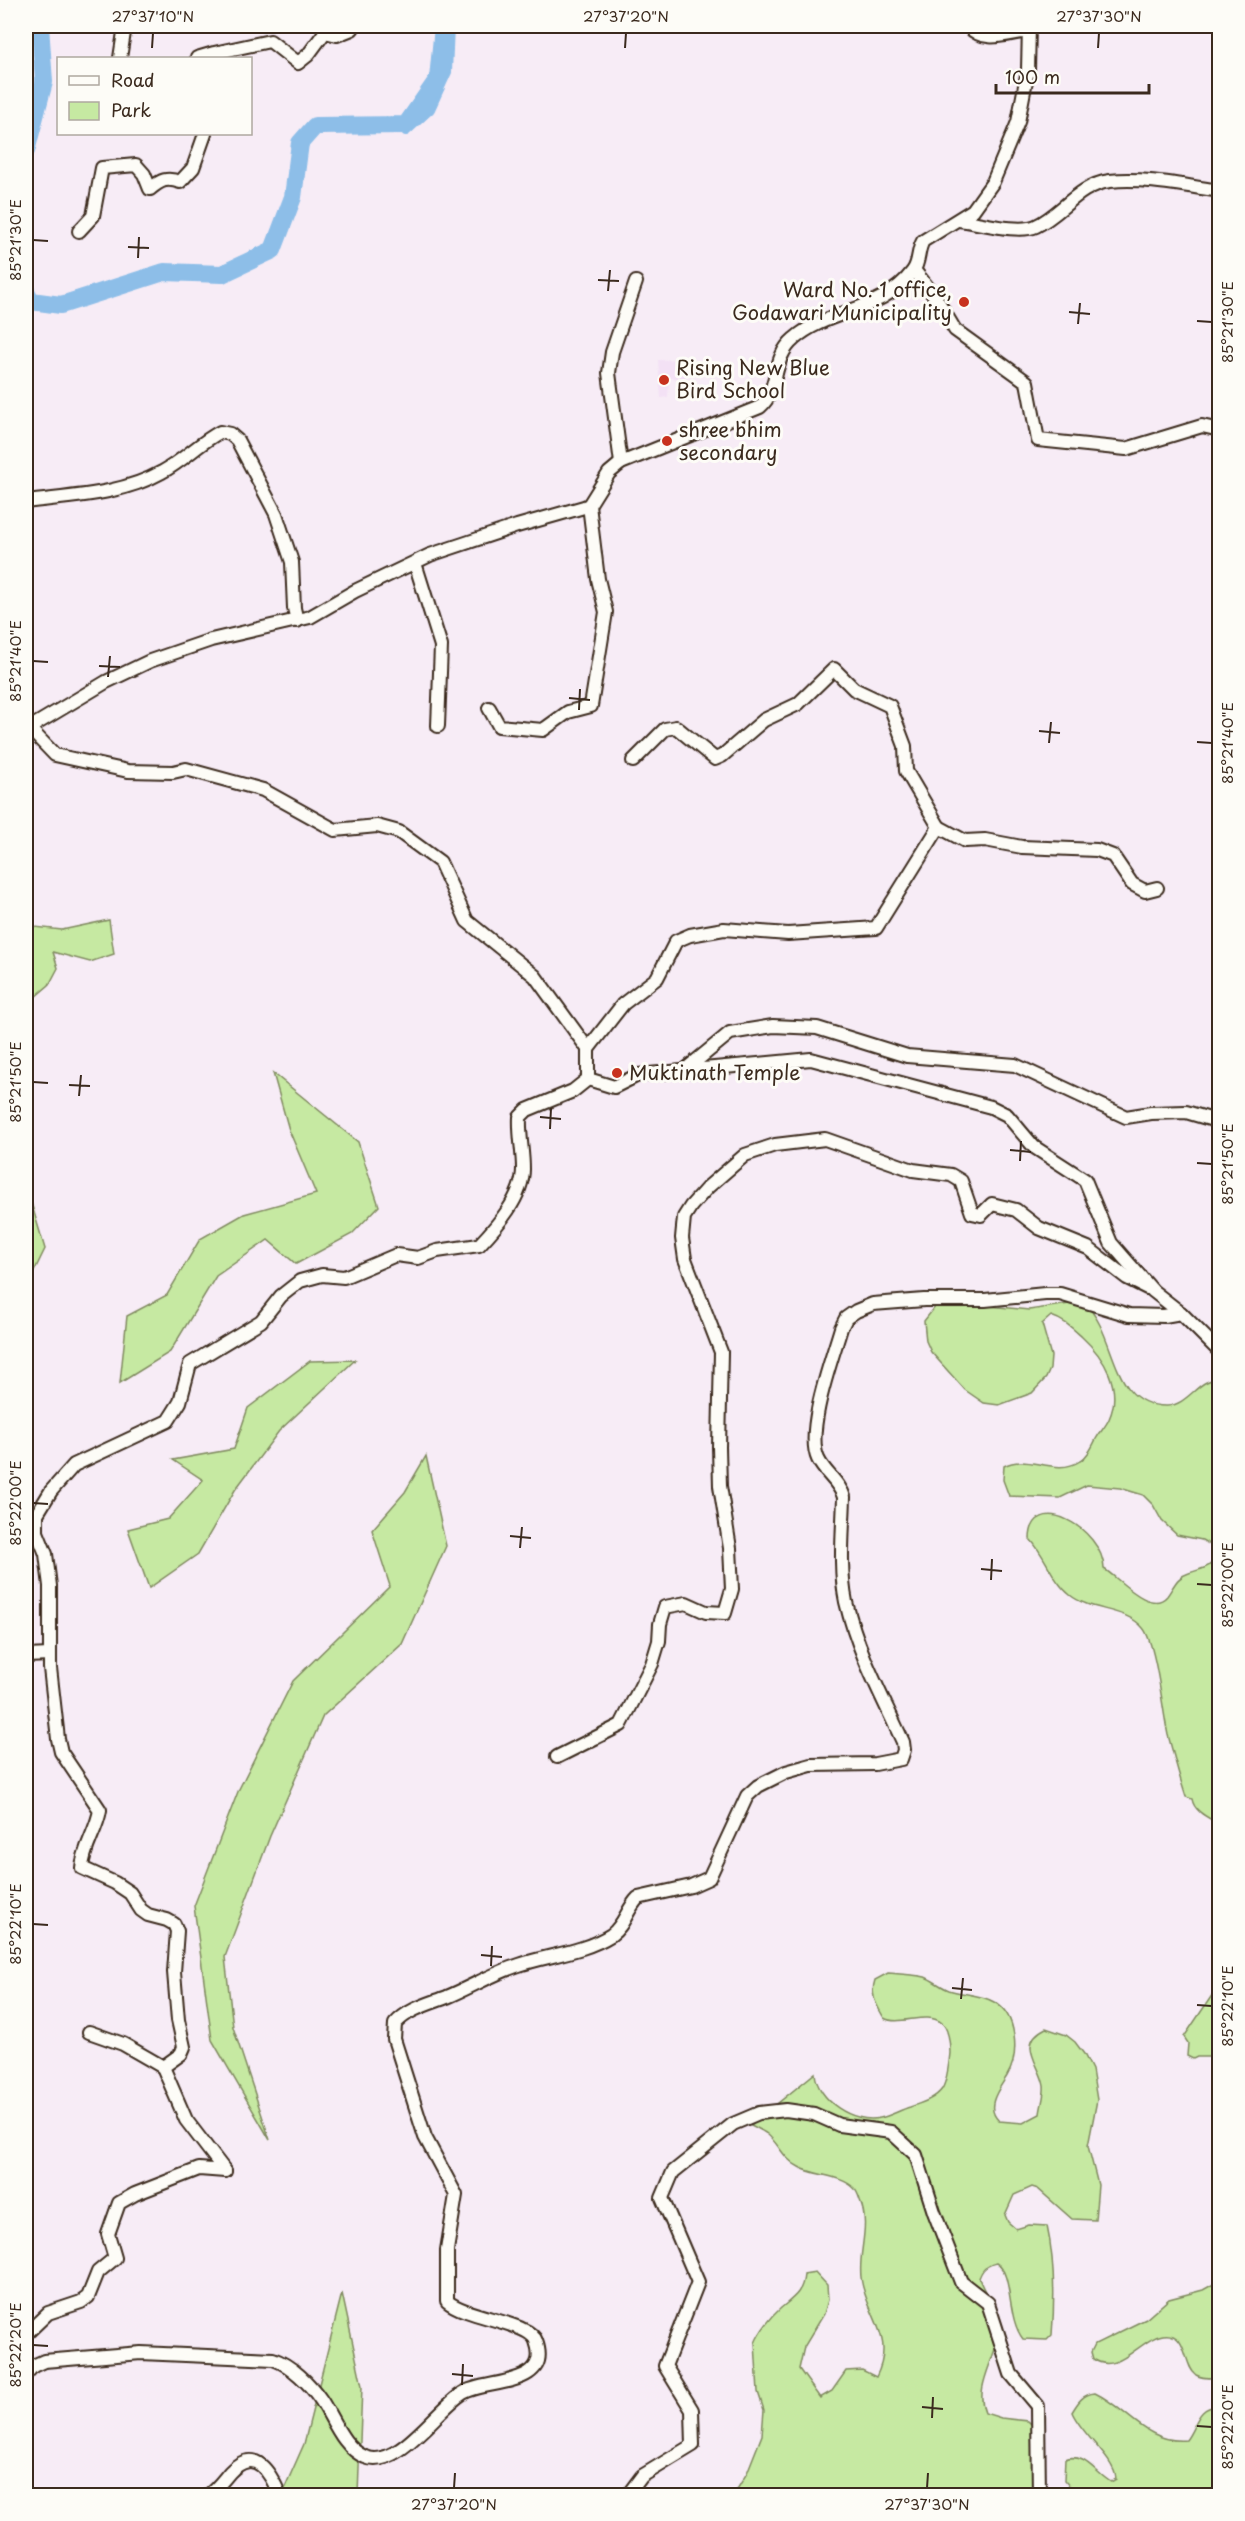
<svg xmlns="http://www.w3.org/2000/svg" width="1245" height="2521" font-family="'Playpen Sans',sans-serif">
<style>
.built{fill:#f3e1f5}
.green{fill:#c6e9a2;stroke:#808a60;stroke-width:1.5}
.lines{fill:none;stroke-linecap:round;stroke-linejoin:round}
.canal{stroke:#8dbee8;stroke-width:10}
.river{stroke:#8dbee8;stroke-width:18}
.minor-casing{stroke:#3b2a1e;stroke-width:16}
.minor{stroke:#fdfcf7;stroke-width:12}
.ticks{fill:none;stroke:#3b2a1e;stroke-width:2}
.poi-dot{fill:#c8321e;stroke:#fdfcf7;stroke-width:2}
.labels{text-anchor:middle;stroke-width:6;stroke-linejoin:round;paint-order:stroke}
.poi-label{font-size:20px;fill:#3b2a1e;stroke:#fdfcf7;text-anchor:start}
.neatline{fill:none;stroke:#3b2a1e;stroke-width:2}
.ticks-label{font-size:15px;text-anchor:middle;fill:#3b2a1e}
</style>
<rect width="100%" height="100%" fill="#f7ecf6"/>
<filter id="ink" filterUnits="userSpaceOnUse"><feTurbulence type="fractalNoise" baseFrequency=".0167" numOctaves="2"/><feDisplacementMap in="SourceGraphic" scale="12" xChannelSelector="R" yChannelSelector="G"/><feConvolveMatrix kernelMatrix="1 2 1 2 8 2 1 2 1" color-interpolation-filters="sRGB"/></filter>
<g filter="url(#ink)">
<path class="built" d="M688 359 687 378H669L668 397 661 398 658 360Z"/>
<g class="green">
<path d="M109 920 114 954 90 962 53 952 58 968 49 985 28 1003 26 1016V926L62 930Z"/>
<path d="M273 1073 358 1142 379 1206 352 1234 296 1264 268 1240 216 1276 170 1352 120 1383 127 1316 167 1295 200 1239 244 1214 316 1194 289 1130Z"/>
<path d="M30 1199 45 1249 26 1288V1200Z"/>
<path d="M946 1302 1029 1310 1069 1304H1085C1118 1334 1109 1407 1167 1406 1189 1405 1198 1378 1219 1379V1824C1209 1818 1194 1812 1192 1799L1186 1797C1179 1776 1174 1756 1168 1735 1163 1713 1156 1643 1143 1628 1125 1607 1091 1612 1070 1595 1052 1581 1046 1556 1030 1539 1031 1489 1103 1528 1104 1569 1117 1576 1150 1616 1167 1596 1174 1587 1176 1577 1189 1573 1206 1567 1214 1569 1216 1548L1202 1540 1177 1535 1162 1521 1153 1505 1143 1495 1120 1488 1087 1485 1060 1498 1009 1496 1003 1480 1004 1466C1027 1453 1056 1477 1080 1461 1088 1456 1092 1447 1096 1439 1100 1432 1106 1426 1109 1419 1123 1388 1104 1357 1082 1337 1072 1328 1064 1320 1051 1316L1042 1324 1051 1356 1050 1369 1046 1378 1032 1393 999 1405 984 1403 965 1390 931 1352 926 1341 924 1321 935 1307Z"/>
<path d="M355 1360 279 1431 235 1490 198 1554 149 1588 128 1529 168 1519 203 1480 173 1460 234 1449 248 1408 310 1361Z"/>
<path d="M426 1456 446 1546 402 1644 323 1716 270 1836 225 1957 233 2027 270 2140 212 2040 194 1906 239 1789 293 1681 390 1586 372 1530 405 1492Z"/>
<path d="M888 1973C900 1974 913 1974 925 1977 933 1980 941 1987 949 1990 964 1995 980 1994 994 2002 1017 2014 1020 2054 1007 2076 999 2089 984 2107 999 2121L1023 2123 1040 2114C1041 2105 1045 2094 1044 2086 1041 2065 1015 2043 1046 2028L1066 2035 1075 2042 1084 2054 1092 2070 1097 2100 1088 2146 1098 2185 1095 2220 1072 2219 1038 2189 1032 2187 1014 2195 1005 2215 1008 2222 1016 2229 1029 2225 1047 2226C1055 2262 1055 2298 1052 2335L1047 2340 1023 2339C1006 2318 1014 2273 996 2263 987 2265 982 2269 979 2278 984 2294 998 2309 999 2326 999 2357 973 2384 985 2413L1001 2418 1028 2421 1037 2430 1046 2495 733 2496 747 2473 762 2435 764 2410 758 2392 755 2343C760 2331 771 2317 781 2308 794 2297 803 2292 804 2274L815 2272 827 2285 828 2300 824 2314 804 2347 799 2369 820 2398 832 2391 846 2371 862 2370 876 2377C897 2336 865 2315 861 2277 858 2250 871 2227 860 2200 859 2197 857 2191 854 2188 841 2175 815 2176 799 2167 784 2160 779 2144 767 2134 763 2131 757 2128 751 2125L815 2073C817 2100 853 2124 880 2118 890 2116 900 2110 910 2107 921 2103 935 2099 942 2089 947 2081 949 2063 950 2053 950 2044 949 2030 942 2023 927 2010 900 2027 884 2018 876 2004 870 1995 875 1980Z"/>
<path d="M1219 1985V2068L1209 2057H1197L1193 2059 1187 2056 1188 2043 1184 2037Z"/>
<path d="M1219 2281V2378C1212 2378 1203 2379 1196 2375 1183 2366 1188 2331 1163 2335 1139 2339 1119 2376 1093 2359L1091 2352 1095 2344 1146 2319 1169 2299 1203 2290Z"/>
<path d="M342 2293 362 2386 358 2495 281 2496 304 2444Z"/>
<path d="M1095 2393C1127 2408 1147 2444 1186 2440 1197 2426 1197 2405 1219 2407V2495L1088 2496 1072 2489 1064 2480 1065 2459C1085 2452 1095 2473 1111 2482L1116 2479C1115 2459 1081 2434 1072 2412 1078 2402 1083 2394 1095 2393Z"/>
</g>
<g class="lines">
<path class="canal" d="M406 131 430 109 447 72 449 26"/>
<g class="river">
<path d="M26 151 44 82 40 26"/>
<path d="M26 291 31 301 61 305 164 272 222 274 273 250 293 197 300 143 315 126 406 125 438 79 443 26"/>
</g>
<g class="minor-casing">
<g id="minor">
<path d="M968 26C984 44 1006 34 1028 31"/>
<path d="M120 58 125 26"/>
<path d="M197 58 214 53 270 41 298 63 308 55 325 32 337 35 352 29 354 26"/>
<path d="M959 220C978 222 1019 234 1036 226 1062 214 1078 185 1110 181 1144 177 1185 186 1220 191"/>
<path d="M79 231 93 216 102 168 136 165 144 174 150 189C161 180 167 177 180 182L193 168 205 134"/>
<path d="M914 270 936 298 955 330 1027 382 1038 440 1126 449 1202 426 1220 430"/>
<path d="M621 463 609 373 612 352 636 282"/>
<path d="M26 502C71 496 121 495 162 472 183 461 199 443 220 432L230 434 237 440 276 514 292 562 294 608 297 621"/>
<path d="M415 563 441 646 438 726"/>
<path d="M489 708 499 726 543 730 568 712 591 706 606 612 598 579 589 505"/>
<path d="M29 728 55 755 128 771 173 772 186 769 263 790 335 830 377 826 399 832 440 862 467 921 535 976 588 1049V1079L614 1087 638 1075 811 1059 991 1107 1007 1115 1034 1147 1085 1180 1111 1243 1153 1291 1181 1313 1220 1352"/>
<path d="M26 730 106 682 150 661 211 640 310 617 355 591 430 555 517 526 584 507 589 505 609 473 621 463 760 407C780 390 771 358 794 339 829 308 882 313 913 271 920 262 917 251 923 241L973 210 993 182 1018 122 1028 70 1029 26"/>
<path d="M939 827 965 841 985 840 1022 847 1097 850 1113 856 1132 884 1145 891 1157 888"/>
<path d="M588 1049 623 1004 657 978 676 941 690 935 724 929 788 934 876 928 939 827 906 771 905 746 890 706 854 689 834 669 798 704 764 720 722 756 715 759 676 727 665 729 633 761"/>
<path d="M685 1070 730 1033 773 1026 817 1028 907 1056 1015 1065 1126 1117 1151 1113 1186 1112 1220 1122"/>
<path d="M26 1656 50 1655"/>
<path d="M557 1757 621 1725 652 1664 659 1641 660 1624 665 1607 686 1603 706 1612 725 1613 732 1589 730 1548 720 1486 719 1447 721 1352 685 1259 682 1238 684 1217 691 1206 708 1187 745 1155 775 1145 825 1139 913 1170 951 1175 961 1181 972 1213 981 1215 992 1204 1016 1210 1039 1228 1088 1248 1127 1278 1147 1288"/>
<path d="M89 2032 123 2044 163 2067"/>
<path d="M225 2171 186 2120 163 2067 181 2054 184 2047 178 2020 174 1972 177 1931 174 1924 167 1920 148 1915 141 1910 130 1893 115 1883 82 1868C83 1848 97 1830 100 1810L61 1752 58 1739 50 1668V1586L46 1554 37 1532V1514L51 1491 74 1465 168 1421 180 1402 190 1364 261 1321 281 1296 300 1281 322 1275 344 1277 396 1255 418 1258 437 1251 479 1245C497 1226 523 1197 523 1169 523 1151 519 1135 520 1117L527 1110 573 1091 588 1079"/>
<path d="M26 2334 48 2313 81 2302 88 2297 98 2272 115 2258 108 2234 119 2203 135 2194 199 2169 225 2171"/>
<path d="M26 2374 33 2366 44 2361 141 2353 273 2359C291 2365 310 2384 321 2400 333 2418 343 2448 365 2457 397 2471 437 2409 463 2393 485 2379 553 2388 536 2341 530 2322 466 2318 447 2301V2250L456 2195 425 2137 394 2039 395 2024C408 2009 429 2004 447 1997 471 1987 494 1973 519 1965 549 1955 584 1952 611 1935 624 1926 627 1909 638 1898L691 1886 709 1878 747 1796 758 1786 786 1772 811 1765 875 1764 901 1759 904 1750 903 1742C882 1696 858 1653 846 1602 839 1568 843 1532 844 1497 839 1481 825 1474 818 1459 805 1431 832 1359 841 1328L846 1318 856 1311 873 1304 924 1300H985L1045 1294H1060L1129 1315 1164 1316 1181 1313"/>
<path d="M207 2496C217 2489 223 2480 230 2472 256 2445 271 2474 280 2496"/>
<path d="M627 2496 642 2476 693 2445 692 2410 665 2366 698 2282 662 2198 673 2172 733 2124 759 2113 786 2110 814 2114 839 2125 891 2132 916 2155 934 2212 961 2282 988 2303 1011 2374 1038 2406 1039 2496"/>
</g>
</g>
<use href="#minor" class="minor"/>
</g>
</g>
<path class="ticks" d="M152 48 153 33M625 48 626 33M1098 48 1099 33M33 240 48 241M128 247 149 248M138 258 139 237M598 280 619 281M608 291 610 270M1069 312 1090 314M1197 321 1212 322M1078 324 1080 303M33 661 48 662M99 666 120 667M108 677 110 656M569 698 590 700M579 710 580 689M1039 731 1060 733M1197 742 1212 743M1049 743 1051 722M33 1082 48 1083M69 1085 90 1086M79 1096 81 1075M540 1117 561 1119M550 1129 551 1108M1010 1150 1031 1152M1020 1161 1021 1141M1197 1163 1212 1164M33 1503 48 1504M510 1536 531 1538M520 1548 522 1527M981 1569 1002 1571M991 1580 992 1559M1197 1584 1212 1585M33 1924 48 1925M481 1955 502 1957M491 1966 492 1946M952 1988 972 1990M961 1999 963 1978M1197 2005 1212 2006M33 2345 48 2346M452 2374 473 2376M462 2385 463 2364M922 2407 943 2409M932 2418 933 2397M1197 2426 1212 2427M454 2488 455 2473M927 2488 928 2473"/>
<g class="poi-dot">
<circle cx="964" cy="302" r="6"/>
<circle cx="664" cy="380" r="6"/>
<circle cx="667" cy="441" r="6"/>
<circle cx="617" cy="1073" r="6"/>
</g>
<g class="labels">
<g class="poi-label">
<text x="952" y="297" text-anchor="end">Ward No. 1 office,<tspan x="952" dy="23">Godawari Municipality</tspan></text>
<text x="676" y="375">Rising New Blue<tspan x="676" dy="23">Bird School</tspan></text>
<text x="679" y="437">shree bhim<tspan x="679" dy="23">secondary</tspan></text>
<text x="629" y="1080">Muktinath Temple</text>
</g>
</g>
<rect width="1245" height="2521" fill="none" stroke="#fdfcf7" stroke-width="66"/>
<rect x="57" y="57" width="195" height="78" fill="#fdfcf7" stroke="#afa8a0" stroke-width="1.5"/>
<rect x="69" y="76" width="30" height="9" fill="#fdfcf7" stroke="#afa8a0" stroke-width="1.5"/>
<text x="111" y="87" font-size="18" fill="#3b2a1e">Road</text>
<rect x="69" y="102" width="30" height="18" fill="#c6e9a2" stroke="#afa8a0" stroke-width="1.5"/>
<text x="111" y="117" font-size="18" fill="#3b2a1e">Park</text>
<path d="M996 84v9h153v-9" fill="none" stroke="#3b2a1e" stroke-width="3"/>
<text x="1005" y="84" font-size="18" fill="#3b2a1e" stroke="#fdfcf7" stroke-width="4.5" paint-order="stroke">100 m</text>
<rect x="33" y="33" width="1179" height="2455" class="neatline"/>
<g class="ticks-label">
<text x="153" y="22">27°37'10"N</text>
<text x="626" y="22">27°37'20"N</text>
<text x="1099" y="22">27°37'30"N</text>
<text transform="translate(16 240) rotate(-90)" y="5">85°21'30"E</text>
<text transform="translate(1228 322) rotate(-90)" y="5">85°21'30"E</text>
<text transform="translate(16 661) rotate(-90)" y="5">85°21'40"E</text>
<text transform="translate(1228 743) rotate(-90)" y="5">85°21'40"E</text>
<text transform="translate(16 1082) rotate(-90)" y="5">85°21'50"E</text>
<text transform="translate(1228 1164) rotate(-90)" y="5">85°21'50"E</text>
<text transform="translate(16 1503) rotate(-90)" y="5">85°22'00"E</text>
<text transform="translate(1228 1585) rotate(-90)" y="5">85°22'00"E</text>
<text transform="translate(16 1924) rotate(-90)" y="5">85°22'10"E</text>
<text transform="translate(1228 2006) rotate(-90)" y="5">85°22'10"E</text>
<text transform="translate(16 2345) rotate(-90)" y="5">85°22'20"E</text>
<text transform="translate(1228 2427) rotate(-90)" y="5">85°22'20"E</text>
<text x="454" y="2510">27°37'20"N</text>
<text x="927" y="2510">27°37'30"N</text>
</g>
</svg>
